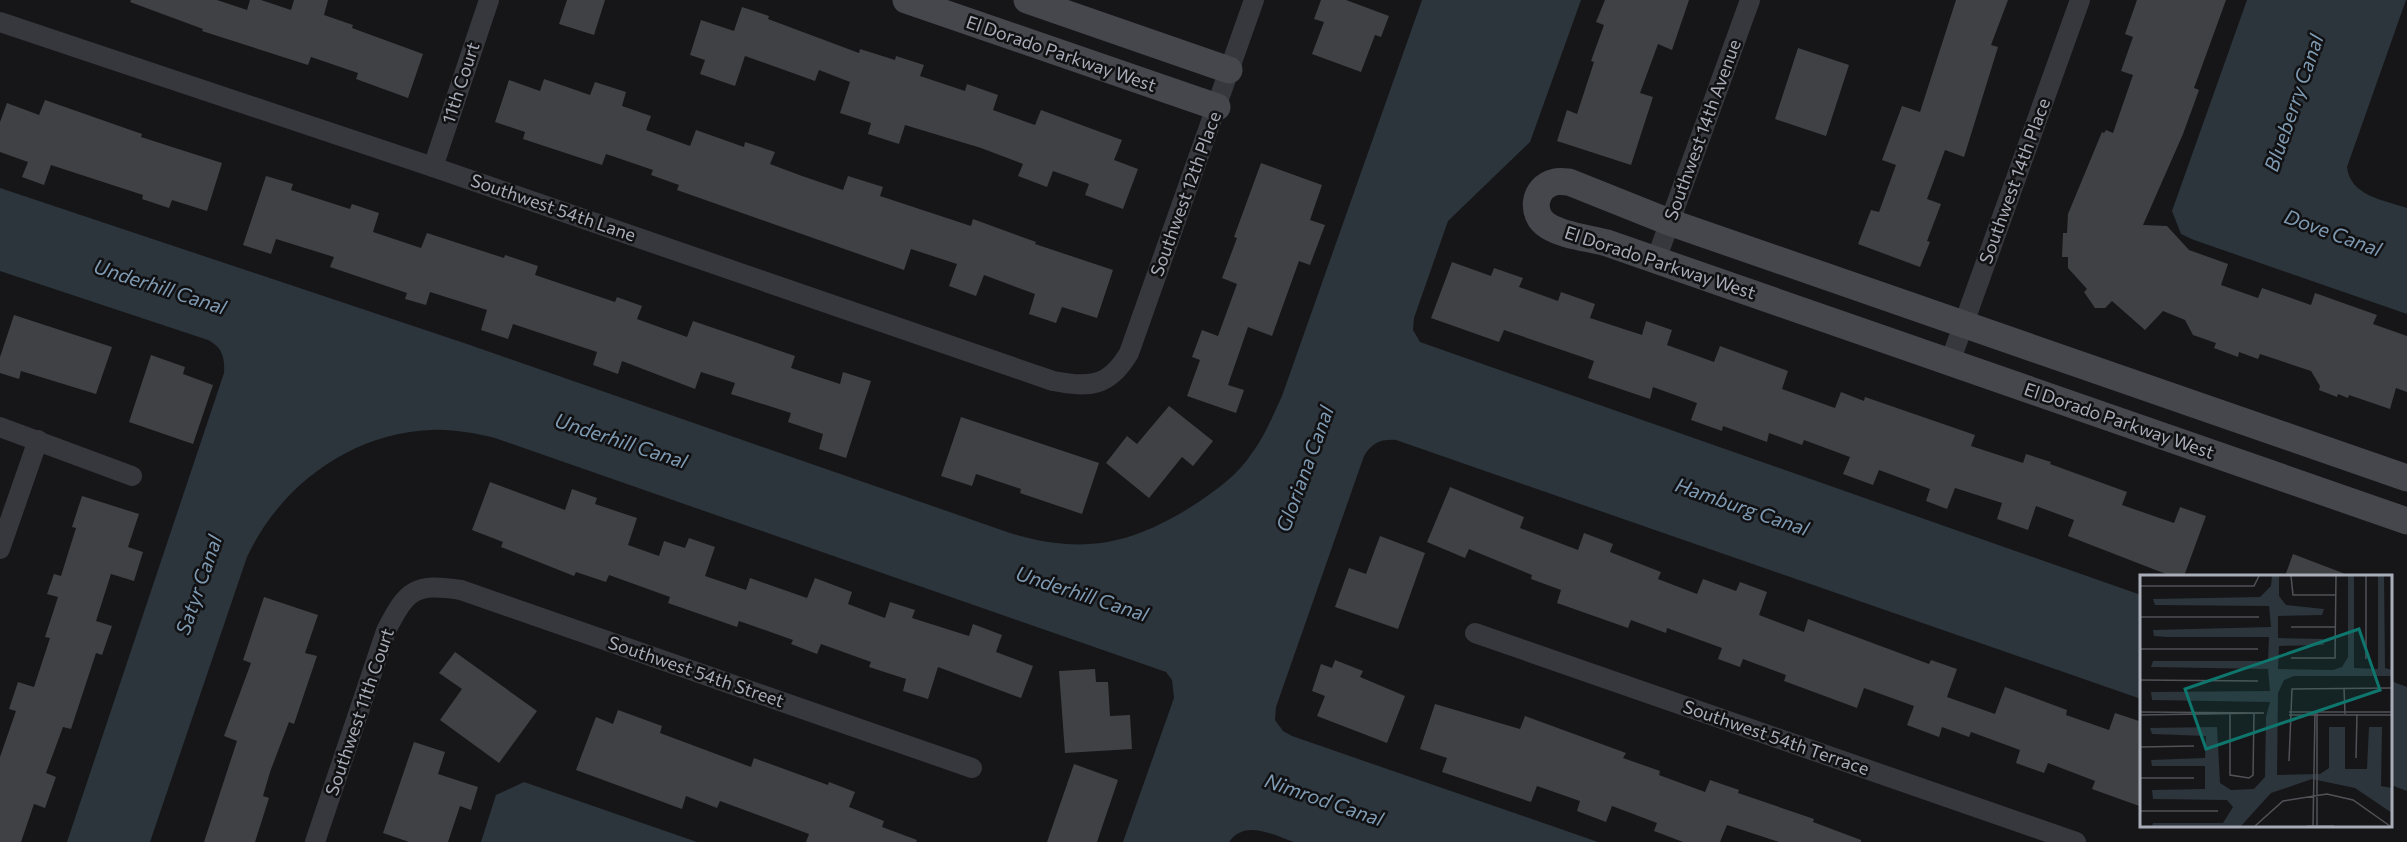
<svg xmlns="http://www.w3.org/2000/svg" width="2407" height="842" font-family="Commissioner,sans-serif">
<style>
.water{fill:#2c353c}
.building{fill:#404145}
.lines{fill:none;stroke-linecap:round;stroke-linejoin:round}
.street{stroke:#37383d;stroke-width:20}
.secondary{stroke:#45474d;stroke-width:27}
.labels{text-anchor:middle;stroke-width:5;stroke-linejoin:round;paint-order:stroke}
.street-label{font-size:18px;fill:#a8adb8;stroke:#111113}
.water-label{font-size:20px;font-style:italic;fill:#7f9bb3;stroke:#111113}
.inset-road{fill:none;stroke:#505258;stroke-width:1.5}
.view{fill:#0f766e;fill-opacity:0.15;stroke:#0f766e;stroke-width:3}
.inset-edge{fill:none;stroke:#a8adb8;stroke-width:3}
</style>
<rect width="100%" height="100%" fill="#161618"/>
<g class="water">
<path d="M1422 0H1581L1530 142 1448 221 1414 318 1413 330 1420 342 2141 595V699L1396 440C1380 439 1372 443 1364 456L1276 707 1275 720 1283 731 1292 736 1598 842H1294C1273 835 1245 819 1229 842H1123L1174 698 1172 680 1166 672 495 438C474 433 452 429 431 430 351 433 280 486 247 557L150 842H67L224 373C225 357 222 347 208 340L0 271V188L467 344 1010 533C1082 555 1131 545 1194 505 1215 491 1238 475 1252 453 1265 436 1273 415 1282 396Z"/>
<path d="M2247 0H2406L2347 167C2350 196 2384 200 2407 208V314L2194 240 2181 234 2172 211Z"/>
<path d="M2391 681 2407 687V791L2391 785Z"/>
<path d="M524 782 697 842H481L496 795Z"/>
</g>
<g class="building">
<path d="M131 0H217L247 10 250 0H261L291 10 294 0H328L324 15 353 25 352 28 423 54 408 98 356 79 358 73 311 57 308 65 202 31 203 29 130 2Z"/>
<path d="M567 0H605L594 35 559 24Z"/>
<path d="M1321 0H1346L1389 16 1381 37 1375 35 1361 72 1312 54 1324 22 1314 19Z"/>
<path d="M1605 0H1689L1672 50 1658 44 1640 93 1653 97 1631 165 1557 141 1567 110 1577 114 1594 62 1591 61 1604 25 1596 22Z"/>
<path d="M1956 0H2008L1991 45 1998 47 1964 157 1945 150 1927 199 1941 204 1927 241 1930 242 1920 267 1858 244 1871 210 1879 212 1896 165 1882 160 1902 106 1920 112Z"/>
<path d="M2137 0H2226L2194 88 2199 90 2183 134 2143 225 2167 226 2189 250 2228 264 2221 285 2258 298 2262 288 2311 305 2315 293 2377 315 2373 324 2407 336V392L2396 388 2390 409 2349 395 2348 398 2338 394 2337 397 2319 390 2320 386 2311 371 2260 354 2258 359 2239 352 2238 357 2214 348 2216 343 2193 335 2185 320 2163 311 2145 330 2112 301 2105 308H2095L2084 292 2087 289 2068 268V257H2062L2063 233H2067L2068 214 2102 132 2104 133 2106 130 2113 133 2133 75 2121 71 2133 37 2125 34Z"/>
<path d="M742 7 769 16 768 19 859 53 860 49 895 60 896 56 924 65 920 76 965 91 967 84 998 95 993 110 1035 125 1041 110 1122 140 1114 160 1138 169 1123 209 1085 195 1089 184 1053 171 1047 187 1018 176 1023 164 981 148 905 125 899 144 868 134 871 123 840 113 850 82 819 70 815 81 745 56 735 86 700 74 705 60 690 55 701 20 734 31Z"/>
<path d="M1798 48 1849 65 1826 136 1775 119Z"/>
<path d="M544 79 590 95 595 82 626 92 622 106 651 116 646 130 690 146 696 130 744 147 745 142 775 152 770 164 802 176 843 190 848 176 883 187 880 196 971 226 973 219 1036 242 1035 244 1113 270 1097 318 1062 307 1056 323 1029 314 1035 294 984 275 976 296 949 286 957 264 911 249 904 270 677 190 679 185 651 175 653 170 606 154 602 165 523 139 525 132 495 122 509 80 540 91Z"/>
<path d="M45 100 142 134 141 137 222 163 207 211 172 200 169 208 142 199 143 195 51 165 44 185 22 177 28 162 0 152V122L7 103 39 115Z"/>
<path d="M1261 163 1322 185 1310 220 1325 225 1310 265 1299 261 1272 336 1248 327 1228 385 1244 390 1236 413 1187 396 1200 360 1192 357 1202 330 1218 336 1237 284 1222 278 1237 238 1234 237Z"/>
<path d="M266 176 293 184 291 190 350 209 352 204 379 213 373 232 421 248 427 233 504 258 505 255 538 266 535 275 615 302 617 297 642 306 637 319 687 337 693 321 795 356 791 368 840 384 843 372 871 381 846 458 819 449 823 434 788 422 791 413 731 394 735 383 701 372 695 389 622 361 618 374 593 365 597 352 513 324 508 339 481 330 487 310 430 292 426 305 405 299 407 293 330 267 334 257 276 239 271 254 243 245Z"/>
<path d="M1452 262 1491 276 1494 268 1523 278 1519 287 1558 301 1561 292 1595 304 1590 318 1642 335 1646 321 1672 330 1667 345 1714 362 1720 346 1788 371 1782 389 1835 408 1841 392 1864 401 1865 397 1975 435 1971 446 2023 463 2026 454 2051 462 2050 464 2127 492 2122 505 2174 523 2180 507 2206 516 2184 576H2171L2068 536 2074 520 2036 506 2028 530 1997 519 2002 503 1955 488 1947 509 1926 501 1930 489 1879 470 1873 485 1843 474 1850 457 1804 440 1802 445 1769 433 1767 442 1723 426 1722 431 1691 420 1697 403 1653 387 1650 399 1588 378 1594 361 1504 330 1499 342 1431 318Z"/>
<path d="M14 315 112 347 96 394 21 371 19 379 0 373V357Z"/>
<path d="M151 355 185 367 183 374 213 385 193 444 129 422Z"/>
<path d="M1169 406 1213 441 1193 466 1182 457 1149 498 1106 463 1127 436 1137 444Z"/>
<path d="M961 417 1099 463 1082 514 1020 493 1021 489 976 474 972 486 941 476Z"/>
<path d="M490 482 565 510 572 489 597 498 595 504 637 518 628 545 659 556 664 541 685 548 689 538 715 547 705 576 746 590 750 578 807 598 815 578 852 592 848 604 885 618 890 602 915 610 912 618 969 636 973 624 1002 635 996 652 1033 666 1021 698 938 667 928 699 903 691 906 679 869 667 871 662 821 644 817 654 791 644 793 640 739 621 737 627 668 603 670 597 609 575 606 582 576 572 574 576 501 547 503 542 472 530Z"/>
<path d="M1450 487 1524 517 1520 528 1578 550 1584 533 1613 544 1610 552 1661 572 1658 579 1697 594 1703 579 1736 591 1740 582 1767 592 1759 615 1804 632 1808 619 1929 664 1931 660 1957 669 1947 697 1995 714 2005 687 2067 710 2066 715 2109 730 2115 713 2142 722V807L2092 789 2095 781 2048 763 2044 773 2016 763 2020 750 1971 732 1969 737 1942 727 1939 737 1907 725 1914 706 1864 688 1857 708 1784 681 1786 675 1743 659 1740 667 1718 659 1722 648 1667 628 1666 633 1631 620 1628 628 1557 603 1561 590 1531 579 1532 575 1469 549 1465 558 1427 542Z"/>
<path d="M82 496 139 514 128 547 143 552 134 581 111 574 96 621 112 626 102 655 96 653 71 729 63 727 46 773 56 777 45 808 34 804 21 842H0V757L16 711 9 709 18 682 34 687 50 638 45 637 58 597 47 594 54 574 61 576 76 528 72 527Z"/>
<path d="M1380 536 1425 553 1398 629 1335 607 1349 568 1366 574Z"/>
<path d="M2293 554 2348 575V576H2285Z"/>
<path d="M264 597 318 615 305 653 317 656 294 724 289 722 270 772 263 796 269 798 255 842H204L237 741 224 736 251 663 243 660Z"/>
<path d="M455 652 537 711 499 763 440 720 462 689 439 673Z"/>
<path d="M1335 660 1363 671 1360 677 1405 696 1387 743 1317 716 1325 696 1312 691 1321 664 1332 668Z"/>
<path d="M1095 669 1096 682H1108L1110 716 1130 715 1132 749 1065 753 1059 671Z"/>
<path d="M1435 704 1520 729 1525 716 1626 753 1623 758 1660 771 1659 775 1705 792 1710 780 1739 790 1738 793 1814 819 1813 822 1861 840V842H1779L1727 825 1720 842H1683L1654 831 1657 823 1612 806 1606 822 1577 811 1580 801 1537 786 1531 802 1442 772 1447 758 1420 749Z"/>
<path d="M618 710 662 726 660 733 751 767 754 758 828 785 829 782 855 792 849 807 884 821 882 827 917 840 916 842H806L809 834 720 801 717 808 686 796 682 809 576 770 596 717 613 724Z"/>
<path d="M414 742 445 752 438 774 478 787 471 810 460 806 448 842H409L383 833Z"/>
<path d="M1074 764 1118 780 1097 842H1047Z"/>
</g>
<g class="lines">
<g class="street">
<path d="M0 22 433 167 1053 381C1090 388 1109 387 1129 353L1254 0"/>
<path d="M433 167 489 0"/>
<path d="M1656 260 1750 0"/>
<path d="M1950 362 2080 0"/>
<path d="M0 427 132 476"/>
<path d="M0 549 38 440"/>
<path d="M1475 633 2076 842"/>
<path d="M315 842 386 631C407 589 415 583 461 590L972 768"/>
</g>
<g class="secondary">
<path d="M906 0 1217 107"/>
<path d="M1027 0 1229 70"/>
<path d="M2407 478 1669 222 1569 182C1565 182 1559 181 1555 182 1533 187 1530 215 1548 226 1564 236 1589 238 1607 243L2407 521"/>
</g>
</g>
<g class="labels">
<g class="street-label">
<text transform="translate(1061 54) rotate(19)" y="6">El Dorado Parkway West</text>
<text transform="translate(461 83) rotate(-72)" y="6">11th Court</text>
<text transform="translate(1703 130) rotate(-70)" y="6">Southwest 14th Avenue</text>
<text transform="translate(2015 181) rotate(-70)" y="6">Southwest 14th Place</text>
<text transform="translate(1186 194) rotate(-70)" y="6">Southwest 12th Place</text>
<text transform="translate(553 208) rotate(19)" y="6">Southwest 54th Lane</text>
<text transform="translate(1660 263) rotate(18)" y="6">El Dorado Parkway West</text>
<text transform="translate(2119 421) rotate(19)" y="6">El Dorado Parkway West</text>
<text transform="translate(696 672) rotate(19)" y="6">Southwest 54th Street</text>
<text transform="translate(360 712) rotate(-71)" y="6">Southwest 11th Court</text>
<text transform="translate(1776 738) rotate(19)" y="6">Southwest 54th Terrace</text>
</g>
<g class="water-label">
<text transform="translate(2294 103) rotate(-71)" y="7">Blueberry Canal</text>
<text transform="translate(2333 233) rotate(20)" y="7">Dove Canal</text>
<text transform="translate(160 287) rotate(18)" y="7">Underhill Canal</text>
<text transform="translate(621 441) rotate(18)" y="7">Underhill Canal</text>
<text transform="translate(1305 469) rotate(-70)" y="7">Gloriana Canal</text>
<text transform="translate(1742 507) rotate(19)" y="7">Hamburg Canal</text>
<text transform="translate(199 585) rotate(-71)" y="7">Satyr Canal</text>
<text transform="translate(1082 594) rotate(18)" y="7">Underhill Canal</text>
<text transform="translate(1324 800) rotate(19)" y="7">Nimrod Canal</text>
</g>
</g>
<g transform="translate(2140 575)">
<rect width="252" height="252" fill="#161618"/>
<path d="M132 1H139V21L146 30 184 34 182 40 138 41V63L183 64 184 70 139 71 138 94 193 95 202 92 208 82V1H214V93L238 94V1H244L245 93 252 95V101H154L144 105 138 118 137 200 180 199 189 193V152H205V194H227L229 152H242L241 211 252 213V238L215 213 172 204 131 218 101 251H12L13 248H83L93 232 87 225 13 224 12 215 65 214V191H12L11 185 65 183 66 161 12 159 10 153 77 152 80 208 91 215 114 214 125 202 126 142 130 127 12 125 11 117 130 116 128 94 11 92 13 86H128L129 62H27L14 61 13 55 131 52 129 31 15 30 13 24 120 22 131 11Z" fill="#2c353c"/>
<path class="inset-road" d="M151 1 153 20H196M226 1V84M0 11H114L119 1M0 21V1M0 42H119M151 52H196M0 74H118M151 83H195L196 1M0 105 118 106M204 113 205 139M0 137 124 138 0 140M149 137H252M90 139V200L109 203 113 200 114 138M149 140H252M0 172 54 171M216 183 217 139M149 186 152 114 252 113M0 203H54M0 236H78M115 251 143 226 187 219 213 225 250 251M167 251H194M173 251 175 137M177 251V137"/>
<path class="view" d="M219 54 240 115 66 174 45 114Z"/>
<rect width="252" height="252" class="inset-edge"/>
</g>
</svg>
